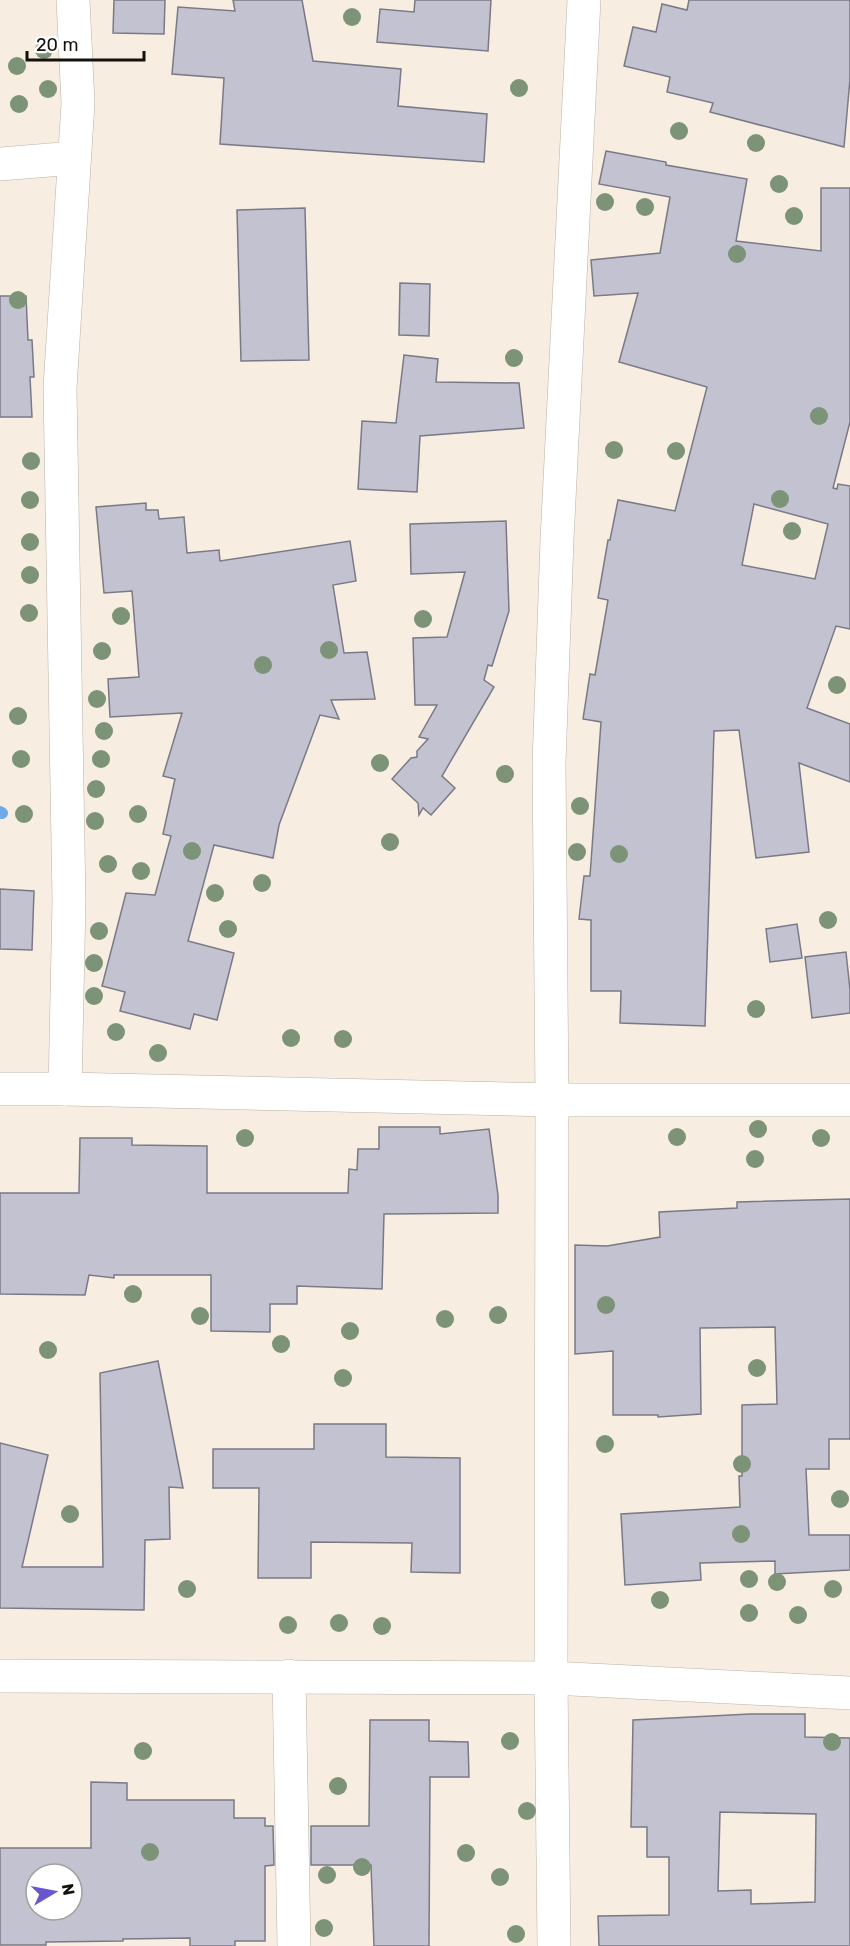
<svg xmlns="http://www.w3.org/2000/svg" width="850" height="1946" font-family="Rubik,sans-serif">
<style>
.lines{fill:none;stroke-linecap:round;stroke-linejoin:round}
.stream{stroke:#6fabe9;stroke-width:12}
.building{fill:#c3c2d1;stroke:#7a7986;stroke-width:1.5;fill-rule:evenodd}
.minor-casing{stroke:#bab2a5;stroke-width:34}
.minor{stroke:#fff;stroke-width:33}
.tree{fill:#7c9378}
</style>
<rect width="100%" height="100%" fill="#f7eee1"/>
<g class="lines">
<path class="stream" d="M0 812 2 813"/>
</g>
<g class="building">
<path d="M114 0H165L164 34 113 33Z"/>
<path d="M233 0H302L313 61 401 69 398 106 487 114 484 162 220 144 224 78 172 74 178 7 235 11Z"/>
<path d="M415 0H491L488 51 377 42 380 9 414 12Z"/>
<path d="M689 0H850V79L844 147 710 112 713 103 667 92 670 77 624 66 633 27 656 32 662 4 687 10Z"/>
<path d="M606 151 666 162V165L747 179 736 241 821 251V188H850V422L833 488 837 489 838 484 850 486V629L836 626 807 708 850 724V782L799 763 809 852 756 858 739 730 714 731 705 1026 620 1023 621 991H591V920L579 919 584 876H590L601 722 583 719 590 674 595 675 608 600 598 598 608 540H610L618 500 675 511 707 387 619 362 638 293 594 296 591 260 660 253 670 197 599 184ZM754 504 828 524 815 579 742 565Z"/>
<path d="M305 208 309 360 241 361 237 210Z"/>
<path d="M400 283 430 284 429 336 399 335Z"/>
<path d="M0 296H26L28 340H32L34 377H30L32 417H0Z"/>
<path d="M404 355 438 359 436 382 519 383 524 428 420 436 417 492 358 489 362 421 396 423Z"/>
<path d="M146 503V510H158L159 519 184 517 187 553 219 550 220 561 350 541 356 581 333 585 344 653 367 652 375 699 331 700 339 719 320 715 279 825 273 858 214 845 188 941 234 953 217 1020 194 1014 190 1029 120 1011 125 992 102 986 126 893 155 895 171 836 163 834 175 779 163 776 182 713 110 717 108 679 139 677 132 591 104 593 96 507Z"/>
<path d="M506 521 509 611 492 666 488 665 484 680 494 687 442 776 455 788 431 815 423 808 419 815 418 803 392 779 411 758 417 757V751L428 739 419 737 437 705H415L413 638 447 637 465 572 411 574 410 524Z"/>
<path d="M0 889 34 891 32 950 0 949Z"/>
<path d="M797 924 802 958 770 962 766 929Z"/>
<path d="M846 952 850 990V1013L812 1018 805 957Z"/>
<path d="M379 1127H440V1134L489 1129 498 1195V1213L384 1214 382 1289 297 1286V1304H270V1332L211 1331V1275H114V1278L89 1275 85 1295 0 1294V1193H79L80 1138H132V1145L207 1146V1193H348L349 1169 357 1170 358 1149H379Z"/>
<path d="M850 1199V1439H829V1469H806L809 1535H850V1570L775 1574V1561L700 1563 701 1580 625 1585 621 1514 740 1507 739 1476H742V1405L777 1404 775 1327 700 1328 701 1414 658 1417V1415H613V1351L575 1354V1245L607 1246 660 1237 659 1212 737 1208V1202Z"/>
<path d="M158 1361 183 1488 169 1487 170 1539 145 1540 144 1610 0 1608V1443L48 1455 22 1567H103L100 1373Z"/>
<path d="M314 1424H386V1457L460 1458V1573L411 1572 412 1543 311 1542V1578H258L259 1488H213V1449H314Z"/>
<path d="M750 1714H805V1737L850 1738V1946H599L598 1916 669 1915V1857H647V1827H631L633 1720ZM720 1812 816 1814 815 1902 751 1904V1890L718 1891Z"/>
<path d="M370 1720H429V1741L468 1742 469 1777H430L429 1946H374L371 1865H311V1826H369Z"/>
<path d="M91 1782 127 1783V1800H234V1818H265V1826H273L274 1865 265 1866V1941H235V1946H190V1938L123 1939V1941L46 1942V1945H0V1848H91ZM36 1874H72V1910H36Z"/>
</g>
<g class="lines">
<g class="minor-casing">
<g id="minor">
<path d="M0 164 74 158"/>
<path d="M0 1089H65L552 1100H850"/>
<path d="M65 1089 69 901 60 388 78 103 73 0"/>
<path d="M0 1676 551 1678 850 1693"/>
<path d="M289 1676 294 1946"/>
<path d="M554 1946 551 1678 552 1100 549 763 557 540 584 0"/>
</g>
</g>
<use href="#minor" class="minor"/>
</g>
<g class="tree">
<circle cx="352" cy="17" r="9"/>
<circle cx="44" cy="50" r="9"/>
<circle cx="17" cy="66" r="9"/>
<circle cx="519" cy="88" r="9"/>
<circle cx="48" cy="89" r="9"/>
<circle cx="19" cy="104" r="9"/>
<circle cx="679" cy="131" r="9"/>
<circle cx="756" cy="143" r="9"/>
<circle cx="779" cy="184" r="9"/>
<circle cx="605" cy="202" r="9"/>
<circle cx="645" cy="207" r="9"/>
<circle cx="794" cy="216" r="9"/>
<circle cx="737" cy="254" r="9"/>
<circle cx="18" cy="300" r="9"/>
<circle cx="514" cy="358" r="9"/>
<circle cx="819" cy="416" r="9"/>
<circle cx="614" cy="450" r="9"/>
<circle cx="676" cy="451" r="9"/>
<circle cx="31" cy="461" r="9"/>
<circle cx="780" cy="499" r="9"/>
<circle cx="30" cy="500" r="9"/>
<circle cx="792" cy="531" r="9"/>
<circle cx="30" cy="542" r="9"/>
<circle cx="30" cy="575" r="9"/>
<circle cx="29" cy="613" r="9"/>
<circle cx="121" cy="616" r="9"/>
<circle cx="423" cy="619" r="9"/>
<circle cx="329" cy="650" r="9"/>
<circle cx="102" cy="651" r="9"/>
<circle cx="263" cy="665" r="9"/>
<circle cx="837" cy="685" r="9"/>
<circle cx="97" cy="699" r="9"/>
<circle cx="18" cy="716" r="9"/>
<circle cx="104" cy="731" r="9"/>
<circle cx="21" cy="759" r="9"/>
<circle cx="101" cy="759" r="9"/>
<circle cx="380" cy="763" r="9"/>
<circle cx="505" cy="774" r="9"/>
<circle cx="96" cy="789" r="9"/>
<circle cx="580" cy="806" r="9"/>
<circle cx="24" cy="814" r="9"/>
<circle cx="138" cy="814" r="9"/>
<circle cx="95" cy="821" r="9"/>
<circle cx="390" cy="842" r="9"/>
<circle cx="192" cy="851" r="9"/>
<circle cx="577" cy="852" r="9"/>
<circle cx="619" cy="854" r="9"/>
<circle cx="108" cy="864" r="9"/>
<circle cx="141" cy="871" r="9"/>
<circle cx="262" cy="883" r="9"/>
<circle cx="215" cy="893" r="9"/>
<circle cx="828" cy="920" r="9"/>
<circle cx="228" cy="929" r="9"/>
<circle cx="99" cy="931" r="9"/>
<circle cx="94" cy="963" r="9"/>
<circle cx="94" cy="996" r="9"/>
<circle cx="756" cy="1009" r="9"/>
<circle cx="116" cy="1032" r="9"/>
<circle cx="291" cy="1038" r="9"/>
<circle cx="343" cy="1039" r="9"/>
<circle cx="158" cy="1053" r="9"/>
<circle cx="758" cy="1129" r="9"/>
<circle cx="677" cy="1137" r="9"/>
<circle cx="245" cy="1138" r="9"/>
<circle cx="821" cy="1138" r="9"/>
<circle cx="755" cy="1159" r="9"/>
<circle cx="133" cy="1294" r="9"/>
<circle cx="606" cy="1305" r="9"/>
<circle cx="498" cy="1315" r="9"/>
<circle cx="200" cy="1316" r="9"/>
<circle cx="445" cy="1319" r="9"/>
<circle cx="350" cy="1331" r="9"/>
<circle cx="281" cy="1344" r="9"/>
<circle cx="48" cy="1350" r="9"/>
<circle cx="757" cy="1368" r="9"/>
<circle cx="343" cy="1378" r="9"/>
<circle cx="605" cy="1444" r="9"/>
<circle cx="742" cy="1464" r="9"/>
<circle cx="840" cy="1499" r="9"/>
<circle cx="70" cy="1514" r="9"/>
<circle cx="741" cy="1534" r="9"/>
<circle cx="749" cy="1579" r="9"/>
<circle cx="777" cy="1582" r="9"/>
<circle cx="187" cy="1589" r="9"/>
<circle cx="833" cy="1589" r="9"/>
<circle cx="660" cy="1600" r="9"/>
<circle cx="749" cy="1613" r="9"/>
<circle cx="798" cy="1615" r="9"/>
<circle cx="339" cy="1623" r="9"/>
<circle cx="288" cy="1625" r="9"/>
<circle cx="382" cy="1626" r="9"/>
<circle cx="510" cy="1741" r="9"/>
<circle cx="832" cy="1742" r="9"/>
<circle cx="143" cy="1751" r="9"/>
<circle cx="338" cy="1786" r="9"/>
<circle cx="527" cy="1811" r="9"/>
<circle cx="150" cy="1852" r="9"/>
<circle cx="466" cy="1853" r="9"/>
<circle cx="362" cy="1867" r="9"/>
<circle cx="327" cy="1875" r="9"/>
<circle cx="500" cy="1877" r="9"/>
<circle cx="324" cy="1928" r="9"/>
<circle cx="516" cy="1934" r="9"/>
</g>
<g transform="translate(54 1892) rotate(80)"><circle r="28" fill="#ffffff" stroke="#a1a09e" stroke-width="1.5"/>
<path d="M0-4.5L10 22L0 15L-10 22Z" fill="#6a56cf"/>
<text y="-9" font-size="16" font-weight="bold" text-anchor="middle" fill="#13110c">N</text>
</g>
<path d="M27 51v9h117v-9" fill="none" stroke="#13110c" stroke-width="3"/>
<text x="36" y="51" font-size="18" fill="#13110c" stroke="#ffffff" stroke-width="4.5" paint-order="stroke">20 m</text>
</svg>
